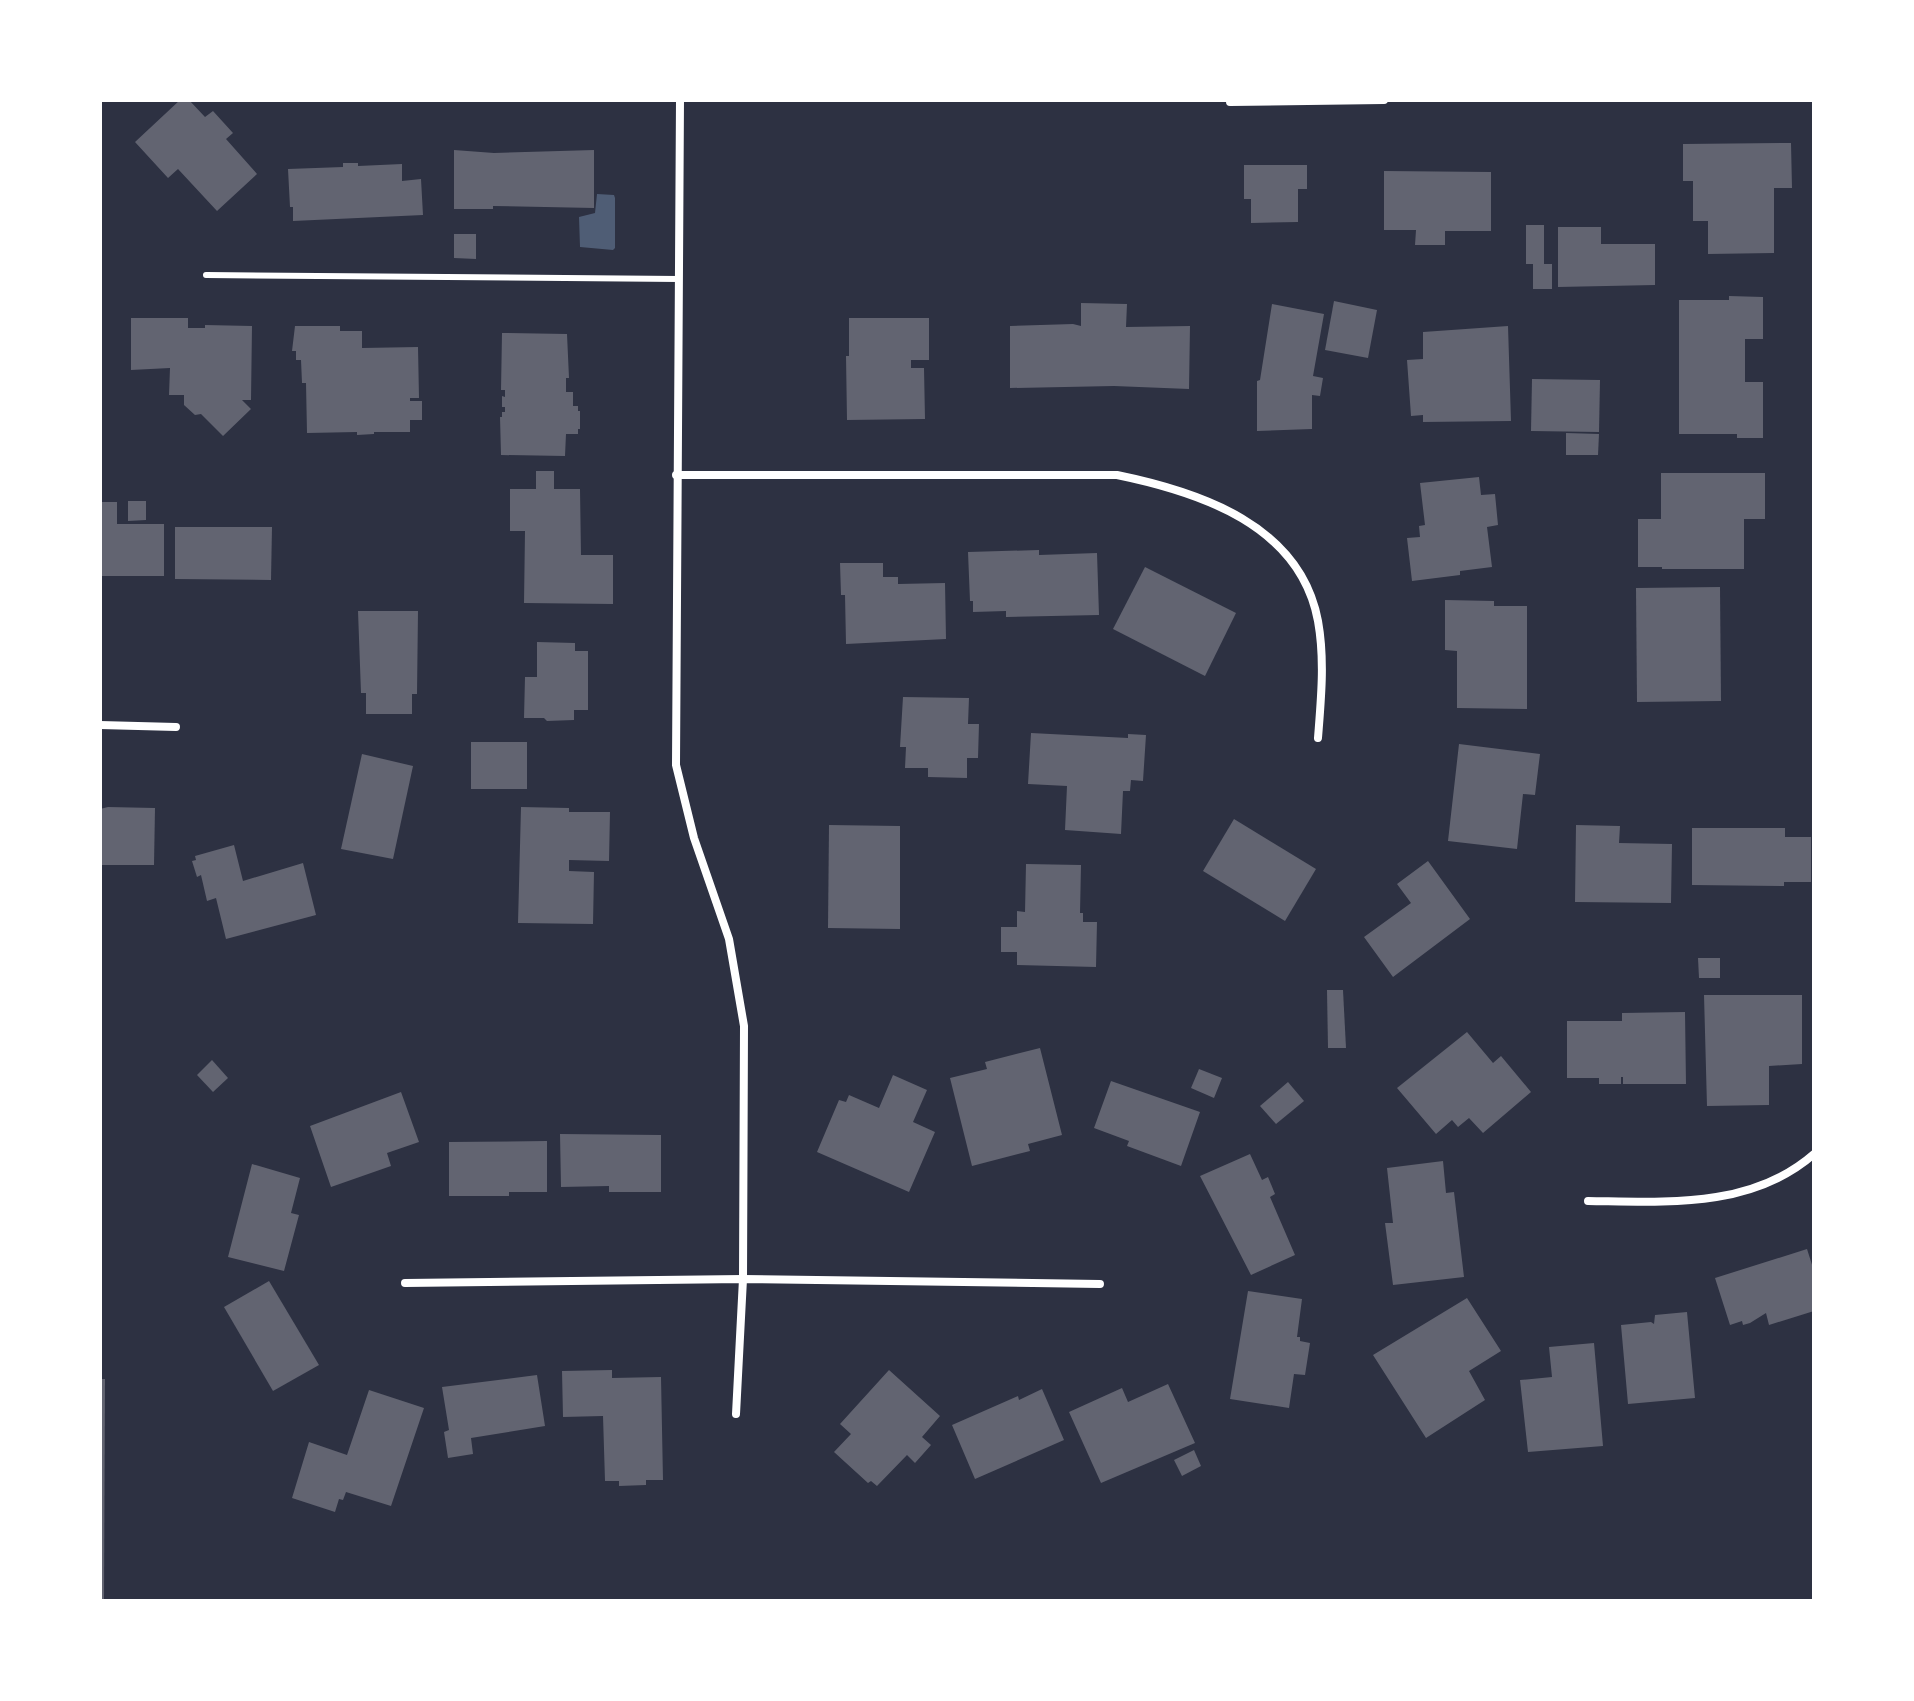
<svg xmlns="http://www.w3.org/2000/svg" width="1914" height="1701" font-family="'Exo 2',sans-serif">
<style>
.water{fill:#4f5d75}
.building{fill:#626471}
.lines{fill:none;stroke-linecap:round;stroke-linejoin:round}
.service{stroke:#fff;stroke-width:6}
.minor{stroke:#fff;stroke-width:8}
</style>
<rect width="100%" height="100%" fill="#2d3142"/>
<path class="water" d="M597 194 614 195 615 198V248L613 250 580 247 579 217 595 213Z"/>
<g class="building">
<path d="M180 100H189L205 117 213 111 233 133 226 139 257 174 217 211 178 169 168 178 135 142Z"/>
<path d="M1791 143 1792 188H1774V253L1708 254V221H1693V181H1683V144Z"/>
<path d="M454 150 494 153 594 150V208L493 206V209H454Z"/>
<path d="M343 163H358V166L402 164V181L421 179 423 215 293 221V207H290L288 169 343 167Z"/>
<path d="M1244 165H1307V189H1298V222L1251 223V199H1244Z"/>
<path d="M1384 171 1491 172V231H1445V245H1415L1416 230H1384Z"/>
<path d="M1526 225H1544V264H1552V289H1533V264H1526Z"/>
<path d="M1558 227H1601V244H1655V285L1558 287Z"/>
<path d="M454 234H476V259L454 258Z"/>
<path d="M1729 296 1763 297V339H1745V382H1763V438H1737V434H1679V300H1729Z"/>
<path d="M1334 301 1377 310 1368 358 1325 350Z"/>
<path d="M1081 303 1127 304 1126 327 1190 326 1189 389 1114 386 1010 388V326L1073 324 1081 326Z"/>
<path d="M1272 304 1324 314 1313 376 1323 378 1320 396 1312 395V429L1257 431V381L1260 380Z"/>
<path d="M131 318H188V328H205V325L252 326 251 400H242L251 409 223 436 201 414 195 415 184 405V395H169L170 368 131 370Z"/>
<path d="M849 318H929V360H911V368H924L925 419 847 420 846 356H849Z"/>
<path d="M295 326H340V331H362V348L418 347 419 398H410V401H422V420H410V432H374V434L357 435V432L307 433 306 383H302L301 360H296V351H292Z"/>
<path d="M1508 326 1511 421 1423 422V415L1411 416 1407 360 1423 359V332Z"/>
<path d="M502 333 567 334 569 378H566V392H573V406H578V411H580V429H578V434H566L565 456 501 455 500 417H502V412H505V407H502V396L505 397V390H501Z"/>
<path d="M1532 379 1600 380 1599 432 1531 431Z"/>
<path d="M1566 433 1599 434 1598 455H1566Z"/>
<path d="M536 471H554V489H580L581 555H613V604L524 603 525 531H510V489H536Z"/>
<path d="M1661 473H1765V519H1744V569H1662V567H1638V519H1661Z"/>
<path d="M1479 477 1481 495 1495 494 1498 525 1487 527 1492 567 1460 571V575L1412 581 1407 538 1420 537 1419 526 1425 525 1420 483Z"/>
<path d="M128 501H146V520L128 521Z"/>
<path d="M100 502H117V524H164V576H100Z"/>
<path d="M175 527H272L271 580 175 579Z"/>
<path d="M1039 550V555L1097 553 1099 615 1006 617V611L973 612V601H970L968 552Z"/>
<path d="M840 563H883V577H898V584L945 583 946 639 846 644 845 595H841Z"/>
<path d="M1145 567 1236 613 1205 676 1113 629Z"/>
<path d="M1720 587 1721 701 1637 702 1636 588Z"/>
<path d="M1445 600 1494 601V606H1527V709L1457 708V651L1445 650Z"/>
<path d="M358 611H418L417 694H412V714H366V693H361Z"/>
<path d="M537 642 575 643V651H588V710H574V720L547 721 544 718H524L525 677H537Z"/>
<path d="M903 697 969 698 968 724H979L978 758H967V778L928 777V768H905L906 747H900Z"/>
<path d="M1031 733 1128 738V734L1146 735 1143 781 1131 780 1130 791H1123L1121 834 1065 830 1067 786 1028 784Z"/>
<rect x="471" y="742" width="56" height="47"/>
<path d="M1459 744 1540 754 1535 795 1523 794 1517 849 1448 841Z"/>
<path d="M362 754 413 766 393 859 341 849Z"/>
<path d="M108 807 155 808 154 865H100V809Z"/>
<path d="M521 807 569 808V812H610L609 861 569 860V871L594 872 593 924 518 923Z"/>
<path d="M1234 819 1316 869 1285 921 1203 871Z"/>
<path d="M829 825 900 826V929L828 928Z"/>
<path d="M1576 825 1620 826 1619 843 1672 844 1671 903 1575 902Z"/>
<path d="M1692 828H1785V837H1811V882H1784V886L1692 885Z"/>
<path d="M234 845 243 881 303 863 316 915 226 939 216 898 207 901 201 875 197 877 192 861 196 860 195 856Z"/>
<path d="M1428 861 1470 919 1393 977 1364 937 1411 903 1397 884Z"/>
<path d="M1026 864 1081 865 1080 913H1083V922H1097L1096 967 1017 965V952H1001V927H1017V911L1025 912Z"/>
<path d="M1698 958H1720V978H1699Z"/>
<path d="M1327 990H1343L1346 1048H1328Z"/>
<path d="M1704 995H1802V1064L1769 1066V1105L1707 1106Z"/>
<path d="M1685 1012 1686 1084H1623V1077H1621V1084H1599V1078H1567V1021H1622V1013Z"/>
<path d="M1467 1032 1493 1063 1501 1056 1531 1092 1483 1133 1469 1118 1458 1127 1452 1120 1436 1134 1397 1088Z"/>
<path d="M1040 1048 1062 1135 1028 1144 1030 1151 972 1166 950 1078 987 1069 985 1062Z"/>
<path d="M212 1060 228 1078 213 1092 197 1075Z"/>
<path d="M1199 1069 1222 1078 1214 1098 1191 1088Z"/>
<path d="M893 1075 927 1090 913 1122 935 1132 909 1192 817 1152 839 1100 846 1102 849 1095 879 1108Z"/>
<path d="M1111 1081 1200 1112 1181 1166 1127 1146 1129 1141 1094 1128Z"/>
<path d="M1288 1082 1304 1101 1276 1124 1260 1106Z"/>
<path d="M401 1092 419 1142 387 1153 391 1166 331 1187 310 1126Z"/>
<path d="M560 1134 661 1135V1192H609V1186L561 1187Z"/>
<path d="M547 1141V1192H509V1196H449V1142Z"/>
<path d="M1250 1154 1262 1180 1268 1177 1275 1194 1270 1197 1295 1255 1251 1275 1200 1176Z"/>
<path d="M1443 1161 1446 1193 1454 1192 1464 1277 1393 1285 1385 1223H1393L1387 1168Z"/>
<path d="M252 1164 300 1178 291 1213 299 1215 284 1271 228 1257Z"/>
<path d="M1807 1249 1814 1271V1311L1769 1325 1766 1313 1750 1323 1743 1325 1742 1321 1730 1325 1715 1278Z"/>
<path d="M269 1281 319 1365 273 1391 224 1307Z"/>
<path d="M1248 1291 1302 1299 1297 1337H1300V1341L1310 1343 1305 1375 1294 1374 1289 1408 1230 1399Z"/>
<path d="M1467 1298 1501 1351 1469 1371 1485 1400 1426 1438 1373 1355Z"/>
<path d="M1687 1312 1695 1398 1628 1404 1621 1325 1651 1322 1654 1324 1655 1315Z"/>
<path d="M1594 1343 1603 1446 1528 1452 1520 1380 1552 1377 1549 1347Z"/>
<path d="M612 1370V1378L661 1377 663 1480H646V1485L619 1486V1481H605L603 1416 563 1417 562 1371Z"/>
<path d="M889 1370 940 1416 922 1437 931 1445 915 1463 907 1455 877 1486 871 1481 868 1483 834 1452 851 1434 840 1424Z"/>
<path d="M537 1375 545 1426 471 1438 473 1454 448 1458 444 1432 449 1430 442 1387Z"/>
<path d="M100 1379H105L104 1601H100Z"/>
<path d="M1168 1384 1195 1443 1101 1483 1069 1412 1122 1388 1128 1402Z"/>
<path d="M1042 1389 1064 1440 975 1479 952 1425 1018 1396 1019 1400Z"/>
<path d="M369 1390 424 1408 391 1506 346 1492 343 1500 339 1499 335 1512 292 1498 309 1442 347 1455Z"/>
<path d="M1194 1450 1201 1466 1182 1476 1174 1460Z"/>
</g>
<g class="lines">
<path class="service" d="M206 275 679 279"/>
<g class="minor">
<path d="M680 100 676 765 694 838 729 939 744 1026 743 1279 736 1414"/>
<path d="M1230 102 1384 100"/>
<path d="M676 475H1117C1200 492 1300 525 1318 621 1325 660 1321 699 1318 738"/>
<path d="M100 725 176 727"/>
<path d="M1588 1201C1665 1202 1751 1209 1814 1154"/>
<path d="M405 1283 743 1279 1100 1284"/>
</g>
</g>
<rect width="1914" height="1701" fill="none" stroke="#ffffff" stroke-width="204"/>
</svg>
